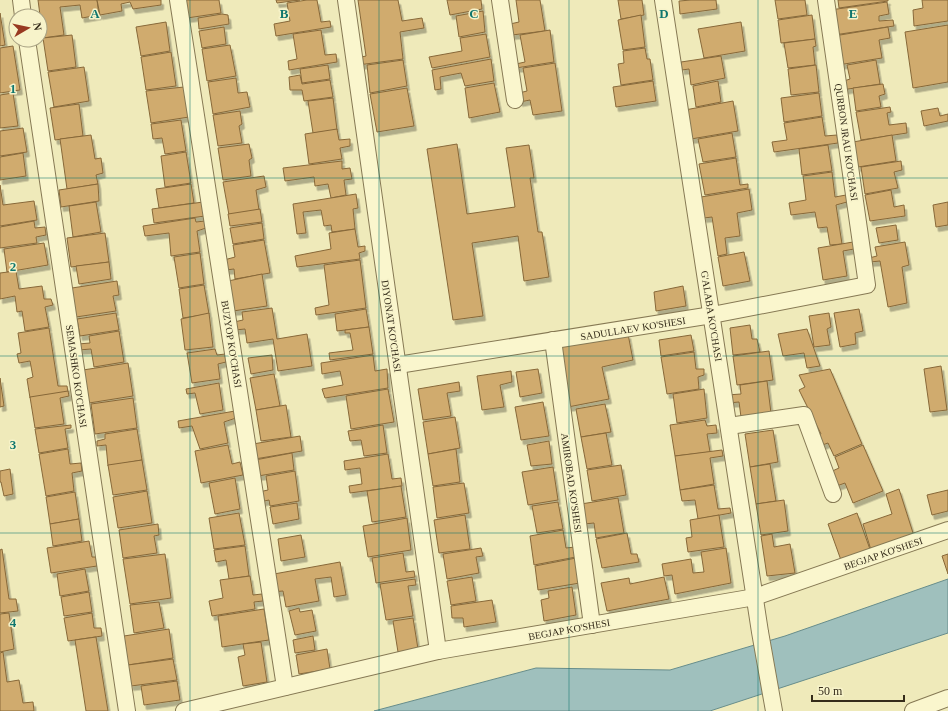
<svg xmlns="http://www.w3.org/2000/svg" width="948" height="711" font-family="'Times New Roman',serif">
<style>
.water{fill:#9fc0bd;stroke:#678d8b}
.building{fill:#d0ab6e;stroke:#876839;filter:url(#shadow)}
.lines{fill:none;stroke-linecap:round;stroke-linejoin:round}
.minor-casing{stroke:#867954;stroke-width:18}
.minor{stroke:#faf6cd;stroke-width:16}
.grid{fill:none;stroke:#0f766e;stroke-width:1;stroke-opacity:0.55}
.labels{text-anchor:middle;stroke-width:3;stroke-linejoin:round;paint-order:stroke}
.street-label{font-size:10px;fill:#352c1a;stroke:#f7f3ca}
.grid-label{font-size:13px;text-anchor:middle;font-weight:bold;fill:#0f766e;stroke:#f7f3ca;stroke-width:3;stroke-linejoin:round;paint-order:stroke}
</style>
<defs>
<filter id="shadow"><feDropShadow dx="2.5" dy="4.5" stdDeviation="0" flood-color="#0004"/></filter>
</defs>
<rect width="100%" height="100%" fill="#efeaba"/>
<path class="water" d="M948 579V633L710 711H374L536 668 670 670 785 636Z"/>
<g class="building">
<path d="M38 0H97L99 15 82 18 80 5 60 7 64 35 43 38Z"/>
<path d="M97 0H161V5L133 9 130 2 121 4 122 11 100 15Z"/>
<path d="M184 0H219L221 13 187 18Z"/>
<path d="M276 0H300L277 3Z"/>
<path d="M307 0H317L321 22 330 21 331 27 276 36 274 24 290 21 287 3Z"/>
<path d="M358 0H398L402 21 422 18 424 28 400 32 403 59 358 65 357 58 366 56Z"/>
<path d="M447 0H481L482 9 450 15Z"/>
<path d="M516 0H540L545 31 512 35 510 24 519 22Z"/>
<path d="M618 0H642L644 15 621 19Z"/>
<path d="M691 0H716L717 9 680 14 679 1Z"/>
<path d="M775 0H805L807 15 778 19Z"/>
<path d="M838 0H888V1L839 8Z"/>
<path d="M922 0H948V21L914 26 913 10 923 8Z"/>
<path d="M887 2 889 14 879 16V21L893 20 894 26 834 35 830 10Z"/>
<path d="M483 11 485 32 459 37 456 16Z"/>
<path d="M0 13 5 45 0 46Z"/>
<path d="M222 14 228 15 229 24 199 29 198 18Z"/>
<path d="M641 15 645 47 623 50 618 20Z"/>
<path d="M812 15 815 39 781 43 778 20Z"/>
<path d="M166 22 170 51 141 56 136 27Z"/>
<path d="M741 22 745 51 704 58 698 29Z"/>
<path d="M948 25V82L913 88 905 32Z"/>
<path d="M224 27 226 44 202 48 199 31Z"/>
<path d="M888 27 890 38 879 40 882 58 838 65 834 36Z"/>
<path d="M321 30 325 55 336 54 337 62 289 70 288 61 297 59 293 34Z"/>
<path d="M550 30 554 62 516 68V64L525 62 520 35Z"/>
<path d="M486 34 490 57 432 68 429 57 462 51 460 38Z"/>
<path d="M72 35 76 67 48 71 43 38Z"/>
<path d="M815 39 816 46 813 47 815 65 788 68 784 43Z"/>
<path d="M230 45 236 76 207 81 202 49Z"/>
<path d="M13 46 20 90 0 93V48Z"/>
<path d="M645 48 647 59H650L653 80 621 85 618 64 624 63 623 51Z"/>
<path d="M171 52 176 86 146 90 141 57Z"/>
<path d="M721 56 725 78 691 85 689 69 682 70 681 62Z"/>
<path d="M491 59 494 81 465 86 461 73 440 77 441 89 435 90 432 70Z"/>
<path d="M403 60 407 86 370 93 367 65Z"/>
<path d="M876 60 880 84 842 90 841 82 850 79 847 65Z"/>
<path d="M555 63 562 111 533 115 530 100 520 102 519 93 527 91 523 68Z"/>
<path d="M328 65 330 79 302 83 300 69Z"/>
<path d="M816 65 819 92 791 95 788 69Z"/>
<path d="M84 67 89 101 54 107 48 72Z"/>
<path d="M300 75 302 84 330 80 333 97 304 101 302 90H290L289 77Z"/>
<path d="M236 78 238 93 247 92 250 107 213 114 208 82Z"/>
<path d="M653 81 656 101 616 107 613 87Z"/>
<path d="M718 81 721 102 696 107 693 86Z"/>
<path d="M494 83 500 112 469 118 465 88Z"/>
<path d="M883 84 885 94 879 96 881 107 856 111 853 88Z"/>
<path d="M184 87 189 117 151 123 146 91Z"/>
<path d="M407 88 414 126 377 132 370 94Z"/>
<path d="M13 93 18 126 0 128V95Z"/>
<path d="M819 93 822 116 784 122 781 98Z"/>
<path d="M333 98 337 130 313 133 308 101Z"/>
<path d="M733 101 738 131 691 139 685 110Z"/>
<path d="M79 104 83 136 55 140 50 108Z"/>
<path d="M890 107 891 112 887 113 889 125 906 123 907 133 861 140 856 112Z"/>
<path d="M938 108 940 116 948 114V121L924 126 921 111Z"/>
<path d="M240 111 242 124 239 126 242 143 218 146 213 115Z"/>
<path d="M822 117 825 136 837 135 838 143 774 152 772 142 787 140 784 123Z"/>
<path d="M181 120 186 151 165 154 162 138 153 139 151 124Z"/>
<path d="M23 128 27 152 0 156V131Z"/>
<path d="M337 129 339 140 350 139V146L340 148 342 159 309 164 305 134Z"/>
<path d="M732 133 736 157 703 162 698 139Z"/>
<path d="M91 135 95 159 101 158 103 173 96 175 98 184 67 189 60 139Z"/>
<path d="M892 135 896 161 858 167 853 142Z"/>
<path d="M249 144 252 158 249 160 251 176 223 180 218 148Z"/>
<path d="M457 144 467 214 515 207 506 148 529 145 534 178H530L538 232H542L549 277 524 281 518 236 472 243 483 316 453 320 427 149Z"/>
<path d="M828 145 832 171 802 175 799 149Z"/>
<path d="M186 152 191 183 165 187 161 156Z"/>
<path d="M23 153 26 176 0 180V157Z"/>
<path d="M736 158 740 185 748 184V188L705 195 699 164Z"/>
<path d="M342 161V169L350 168 352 179 344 180 346 195 331 198 328 184 315 186 314 177 285 181 283 168Z"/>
<path d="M901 161 902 170 894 172 898 188 865 194 861 167Z"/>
<path d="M832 172 835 197 846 195 847 202 836 205 842 244 830 245 827 227 818 228 815 212 791 215 789 203 806 200 803 176Z"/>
<path d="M264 176 266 187 256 190 259 210 229 215 223 182Z"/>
<path d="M98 184 99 201 61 207 59 190Z"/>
<path d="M191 184 194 203 159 208 156 189Z"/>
<path d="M0 185 3 205 34 201 37 220 0 226Z"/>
<path d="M749 189 752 210 737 213 740 236 725 238 727 254 718 256 712 217 704 218 701 197Z"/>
<path d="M891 190 894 207 904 205 905 216 870 221 865 195Z"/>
<path d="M356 194 358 208 353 209 355 229 332 232 331 225 324 226 321 210 303 212 306 233 297 234 293 204Z"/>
<path d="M96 202 101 232 73 237 69 206Z"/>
<path d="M203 202 205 216 154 223 152 209Z"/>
<path d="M948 202V225L936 227 933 205Z"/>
<path d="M260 209 262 222 230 226 228 214Z"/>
<path d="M195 218 196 222 205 221 206 228 197 231 200 252 171 256 169 233 145 236 143 226Z"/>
<path d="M34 221 35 228 45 227 46 235 36 237 37 243 0 248V227Z"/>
<path d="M262 223 264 239 233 244 230 228Z"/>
<path d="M896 225 898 240 879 243 876 228Z"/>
<path d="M355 229 358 247 365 246V251L359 253 360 259 297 267 295 256 331 249 329 233Z"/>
<path d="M105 233 109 262 71 267 67 238Z"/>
<path d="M264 240 270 273 235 279 234 269 226 270 224 260 235 257 233 245Z"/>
<path d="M853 242 854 249 843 251 847 276 823 280 818 248Z"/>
<path d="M905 242 909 265 902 267 907 303 888 307 880 261 870 262 869 258 877 256 875 247Z"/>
<path d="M44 243 48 265 7 272 4 249Z"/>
<path d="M744 252 750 281 723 286 718 257Z"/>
<path d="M200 253 204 284 179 288 174 257Z"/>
<path d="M360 260 366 308 316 315 315 308 329 305 324 265Z"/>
<path d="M109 262 111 279 79 284 76 266Z"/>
<path d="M16 271 19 289 42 286 44 299H51L53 305 45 307 49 327 25 331 22 311 17 312 15 296 0 299V273Z"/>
<path d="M262 274 267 306 233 311 228 281Z"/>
<path d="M117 281 119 295 113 296 116 311 76 317 72 288Z"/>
<path d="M204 285 209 314 183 318 179 289Z"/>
<path d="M683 286 686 306 656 311 654 292Z"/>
<path d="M272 308 277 339 307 334 312 366 278 371 273 339 247 343 245 329 235 330 234 322 243 320 242 312Z"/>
<path d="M366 309 369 327 337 331 335 314Z"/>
<path d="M859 309 863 331 855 333 856 344 840 347 834 313Z"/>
<path d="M116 313 119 330 80 336 77 319Z"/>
<path d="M209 313 213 347 185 350 181 319Z"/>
<path d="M829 313 831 327 827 329 830 345 814 347 809 316Z"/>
<path d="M750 325 752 339H757L760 352 733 355 730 328Z"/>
<path d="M369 327 373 354 330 360 329 353 353 350 350 333H345V330Z"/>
<path d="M49 328 58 386H67L68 392 30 398 27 379 33 377 30 361 19 363 17 354 21 353 18 333Z"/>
<path d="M807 329 820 366 807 368 804 353 783 356 778 334Z"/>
<path d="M119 331 124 362 94 367 91 349 79 350 78 344 90 343 89 336Z"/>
<path d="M628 334 633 360 602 367 609 399 568 407 556 348Z"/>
<path d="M691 335 694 351 661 356 659 340Z"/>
<path d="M215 349 217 355 225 354 226 362 218 364 220 379 192 383 187 353Z"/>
<path d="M769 351 773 380 737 385 733 356Z"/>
<path d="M694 352 696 369H704V375L698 377 699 389 667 394 661 357Z"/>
<path d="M272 355 273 370 251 374 248 358Z"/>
<path d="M373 355 375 371 387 369 388 388 325 398 322 389 343 385 340 371 322 374 321 363Z"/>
<path d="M128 363 133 396 89 403 83 370Z"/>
<path d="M941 366 947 410 930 412 924 369Z"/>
<path d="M538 369 542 393 520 397 516 372Z"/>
<path d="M830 369 862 444 834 456 828 443 817 447 814 438 821 434 799 390 805 387 799 375Z"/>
<path d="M511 371 512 382 500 385 504 407 482 410 477 376Z"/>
<path d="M274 374 280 406 256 410 250 378Z"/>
<path d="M0 378 4 406 0 407Z"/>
<path d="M767 381 771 413 741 417 739 402 728 403 727 395 741 394 740 385Z"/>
<path d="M459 382 460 391 447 393 451 416 423 420 418 389Z"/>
<path d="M219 383 223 410 200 414 195 393 187 394 186 389Z"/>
<path d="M388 389 394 422 351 429 346 396Z"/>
<path d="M704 389 707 418 677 423 673 394Z"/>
<path d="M68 391 69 396 60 398 64 424 35 428 30 397Z"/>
<path d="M133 398 137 428 95 434 91 404Z"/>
<path d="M543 402 549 436 521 440 515 407Z"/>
<path d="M605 404 611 432 581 437 576 409Z"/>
<path d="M286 405 291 437 261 441 256 410Z"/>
<path d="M235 411 236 418 224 422 228 443 200 449 192 426 179 428 178 421Z"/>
<path d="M455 417 460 448 428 454 423 422Z"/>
<path d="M705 420 707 426 716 425 717 433 707 434 710 452 675 456 670 425Z"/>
<path d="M71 425V428L65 429 68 448 39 453 35 429Z"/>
<path d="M383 425 387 453 364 456 361 440 350 441 348 431Z"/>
<path d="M137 429 142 460 108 466 106 445 97 446V441L105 439V434Z"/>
<path d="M773 430 778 462 750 467 745 434Z"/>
<path d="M606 433 612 465 587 469 581 437Z"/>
<path d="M300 436 302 451 255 459 253 444Z"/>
<path d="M549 441 552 464 531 466 527 445Z"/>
<path d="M228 445 232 464 240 462 243 475 201 483 195 451Z"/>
<path d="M863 445 883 491 853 503 845 483 834 487 828 473 839 468 835 457Z"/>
<path d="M68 449 70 464 81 463 82 471 72 473 74 491 46 496 39 454Z"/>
<path d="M456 449 460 482 433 486 428 454Z"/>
<path d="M722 450 723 456 710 458 714 484 680 490 675 456Z"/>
<path d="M292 453 294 470 258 476 255 460Z"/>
<path d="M388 454 392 479 401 478 402 486 350 493 349 486 362 484 360 468 345 470 344 461Z"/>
<path d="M142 460 147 490 113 495 108 465Z"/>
<path d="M770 464 776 501 756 504 750 467Z"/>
<path d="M621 465 626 495 592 501 587 470Z"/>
<path d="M553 467 558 500 528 505 522 472Z"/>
<path d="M10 469 13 494 4 496 1 482H0V471Z"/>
<path d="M295 471 299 501 270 506 269 500 260 502 259 492 268 490 266 476Z"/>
<path d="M235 478 240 509 215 514 209 483Z"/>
<path d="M464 483 469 513 437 518 433 487Z"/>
<path d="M714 485 718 509 730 508 731 513 698 519 695 500 682 501 680 490Z"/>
<path d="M401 486 406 517 372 522 367 491Z"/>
<path d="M899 489 914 536 871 550 863 524 892 514 886 494Z"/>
<path d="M948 490V511L932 515 927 495Z"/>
<path d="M147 491 152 523 118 528 113 497Z"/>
<path d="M75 492 79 519 50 524 46 497Z"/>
<path d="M618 498 624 533 596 538 594 523 584 524 581 504Z"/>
<path d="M784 500 788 531 761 535 756 504Z"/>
<path d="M558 502 563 529 537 533 532 506Z"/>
<path d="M297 503 299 519 273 524 270 507Z"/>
<path d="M239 513 245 545 214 549 209 518Z"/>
<path d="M857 513 871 552 842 563 828 524Z"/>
<path d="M465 515 470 549 439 553 434 520Z"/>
<path d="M719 515 724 547 688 552 686 538 692 537 690 520Z"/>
<path d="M407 518 411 550 368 557 363 526Z"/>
<path d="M79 519 82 541 53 546 50 524Z"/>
<path d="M158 524 159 535 154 536 157 553 123 558 119 530Z"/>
<path d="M563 530 566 548 575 547 576 557 534 565 530 536Z"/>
<path d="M627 533 631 554H637L639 562 602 568 596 539Z"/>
<path d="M772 534 774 547 790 544 795 573 767 576 761 536Z"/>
<path d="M301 535 305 557 281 561 278 539Z"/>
<path d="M89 541 92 557H96L97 566 51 573 47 548Z"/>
<path d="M245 546 249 576 229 579 226 560 216 562 214 550Z"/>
<path d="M481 548 483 556 476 557 479 573 447 579 443 554Z"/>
<path d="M726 548 731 583 675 594 672 575 664 576 662 564 691 559 693 573 704 572 701 552Z"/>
<path d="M2 549 9 599H16L18 611 0 613V550Z"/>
<path d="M403 553 406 572 414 571 415 577 376 583 372 558Z"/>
<path d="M165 554 171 598 130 604 123 559Z"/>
<path d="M948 554V574L942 556Z"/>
<path d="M576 558 580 583 538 590 535 566Z"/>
<path d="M340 562 346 595 334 597 331 577 315 579 319 601 286 607 283 591 272 592 274 574Z"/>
<path d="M85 569 89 591 60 596 57 574Z"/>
<path d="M250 576 253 595 262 594 263 601 254 602 255 609 212 616 209 601 223 598 220 580Z"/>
<path d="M472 577 476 601 451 605 447 581Z"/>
<path d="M664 577 669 599 607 611 601 583 629 578 630 584Z"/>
<path d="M415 579 416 585 408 586 413 616 386 620 380 584Z"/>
<path d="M572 587 576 615 544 621 541 600 549 598 548 591Z"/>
<path d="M89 592 92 612 64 616 61 597Z"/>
<path d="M492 600 496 622 464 627 463 618H452L451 606Z"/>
<path d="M159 602 164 628 134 633 130 605Z"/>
<path d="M299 608 300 612 312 610 316 631 295 635 289 611Z"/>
<path d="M264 609 269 640 222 647 218 616Z"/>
<path d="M9 613 14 649 0 652V614Z"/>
<path d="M92 613 94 628H101L102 636 68 641 64 618Z"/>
<path d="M413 618 418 649 398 652 393 621Z"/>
<path d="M169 629 173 658 128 665 124 636Z"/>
<path d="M313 636 315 650 295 653 293 640Z"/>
<path d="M96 637 108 711H86L75 640Z"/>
<path d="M261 642 267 682 243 686 238 657 245 655 243 644Z"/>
<path d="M327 649 330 669 299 674 296 655Z"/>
<path d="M3 652 7 682 19 680 23 703 33 702 34 711H0V653Z"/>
<path d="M173 659 177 680 131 686 128 665Z"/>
<path d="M177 681 180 700 144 705 141 686Z"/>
</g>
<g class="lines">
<g class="minor-casing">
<g id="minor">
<path d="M21 0 23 16"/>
<path d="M178 0 285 687"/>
<path d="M346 0 438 651"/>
<path d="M500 0 515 100"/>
<path d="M663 0 760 632 774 711"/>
<path d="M27 40 127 711"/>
<path d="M553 340 592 625"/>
<path d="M398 365 712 315 867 285 826 0"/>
<path d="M729 426 804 415 833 494"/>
<path d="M184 711 438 651 755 597 948 530"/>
<path d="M913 711 948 698"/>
</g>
</g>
<use href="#minor" class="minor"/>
</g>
<path class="grid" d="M190 0V711M379 0V711M569 0V711M758 0V711M0 178H948M0 356H948M0 533H948"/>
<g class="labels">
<g class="street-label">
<text transform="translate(847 142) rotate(82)" y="4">QURBON JRAU KO'CHASI</text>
<text transform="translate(712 316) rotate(81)" y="4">G'ALABA KO'CHASI</text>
<text transform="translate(392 326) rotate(82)" y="4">DIYONAT KO'CHASI</text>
<text transform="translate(633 328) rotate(-9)" y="4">SADULLAEV KO'SHESI</text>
<text transform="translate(232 344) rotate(81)" y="4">BUZYOP KO'CHASI</text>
<text transform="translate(77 376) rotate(82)" y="4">SEMASHKO KO'CHASI</text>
<text transform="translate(572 483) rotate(82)" y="4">AMIROBAD KO'SHESI</text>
<text transform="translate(883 553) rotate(-19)" y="4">BEGJAP KO'SHESI</text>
<text transform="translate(569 629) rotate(-10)" y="4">BEGJAP KO'SHESI</text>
</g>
</g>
<g class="grid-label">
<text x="95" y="18">A</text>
<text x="284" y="18">B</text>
<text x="474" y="18">C</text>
<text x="664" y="18">D</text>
<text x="853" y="18">E</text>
<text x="13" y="93">1</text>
<text x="13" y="271">2</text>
<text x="13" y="449">3</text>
<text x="13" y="627">4</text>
</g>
<g transform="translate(28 28) rotate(81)"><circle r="19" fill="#f7f3ca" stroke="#a9a384"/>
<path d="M0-3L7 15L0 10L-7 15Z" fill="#983921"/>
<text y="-6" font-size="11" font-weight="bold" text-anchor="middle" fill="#352c1a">N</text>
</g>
<path d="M812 695v6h92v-6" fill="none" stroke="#352c1a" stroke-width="2"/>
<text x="818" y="695" font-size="12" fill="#352c1a" stroke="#f7f3ca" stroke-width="3" paint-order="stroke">50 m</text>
</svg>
